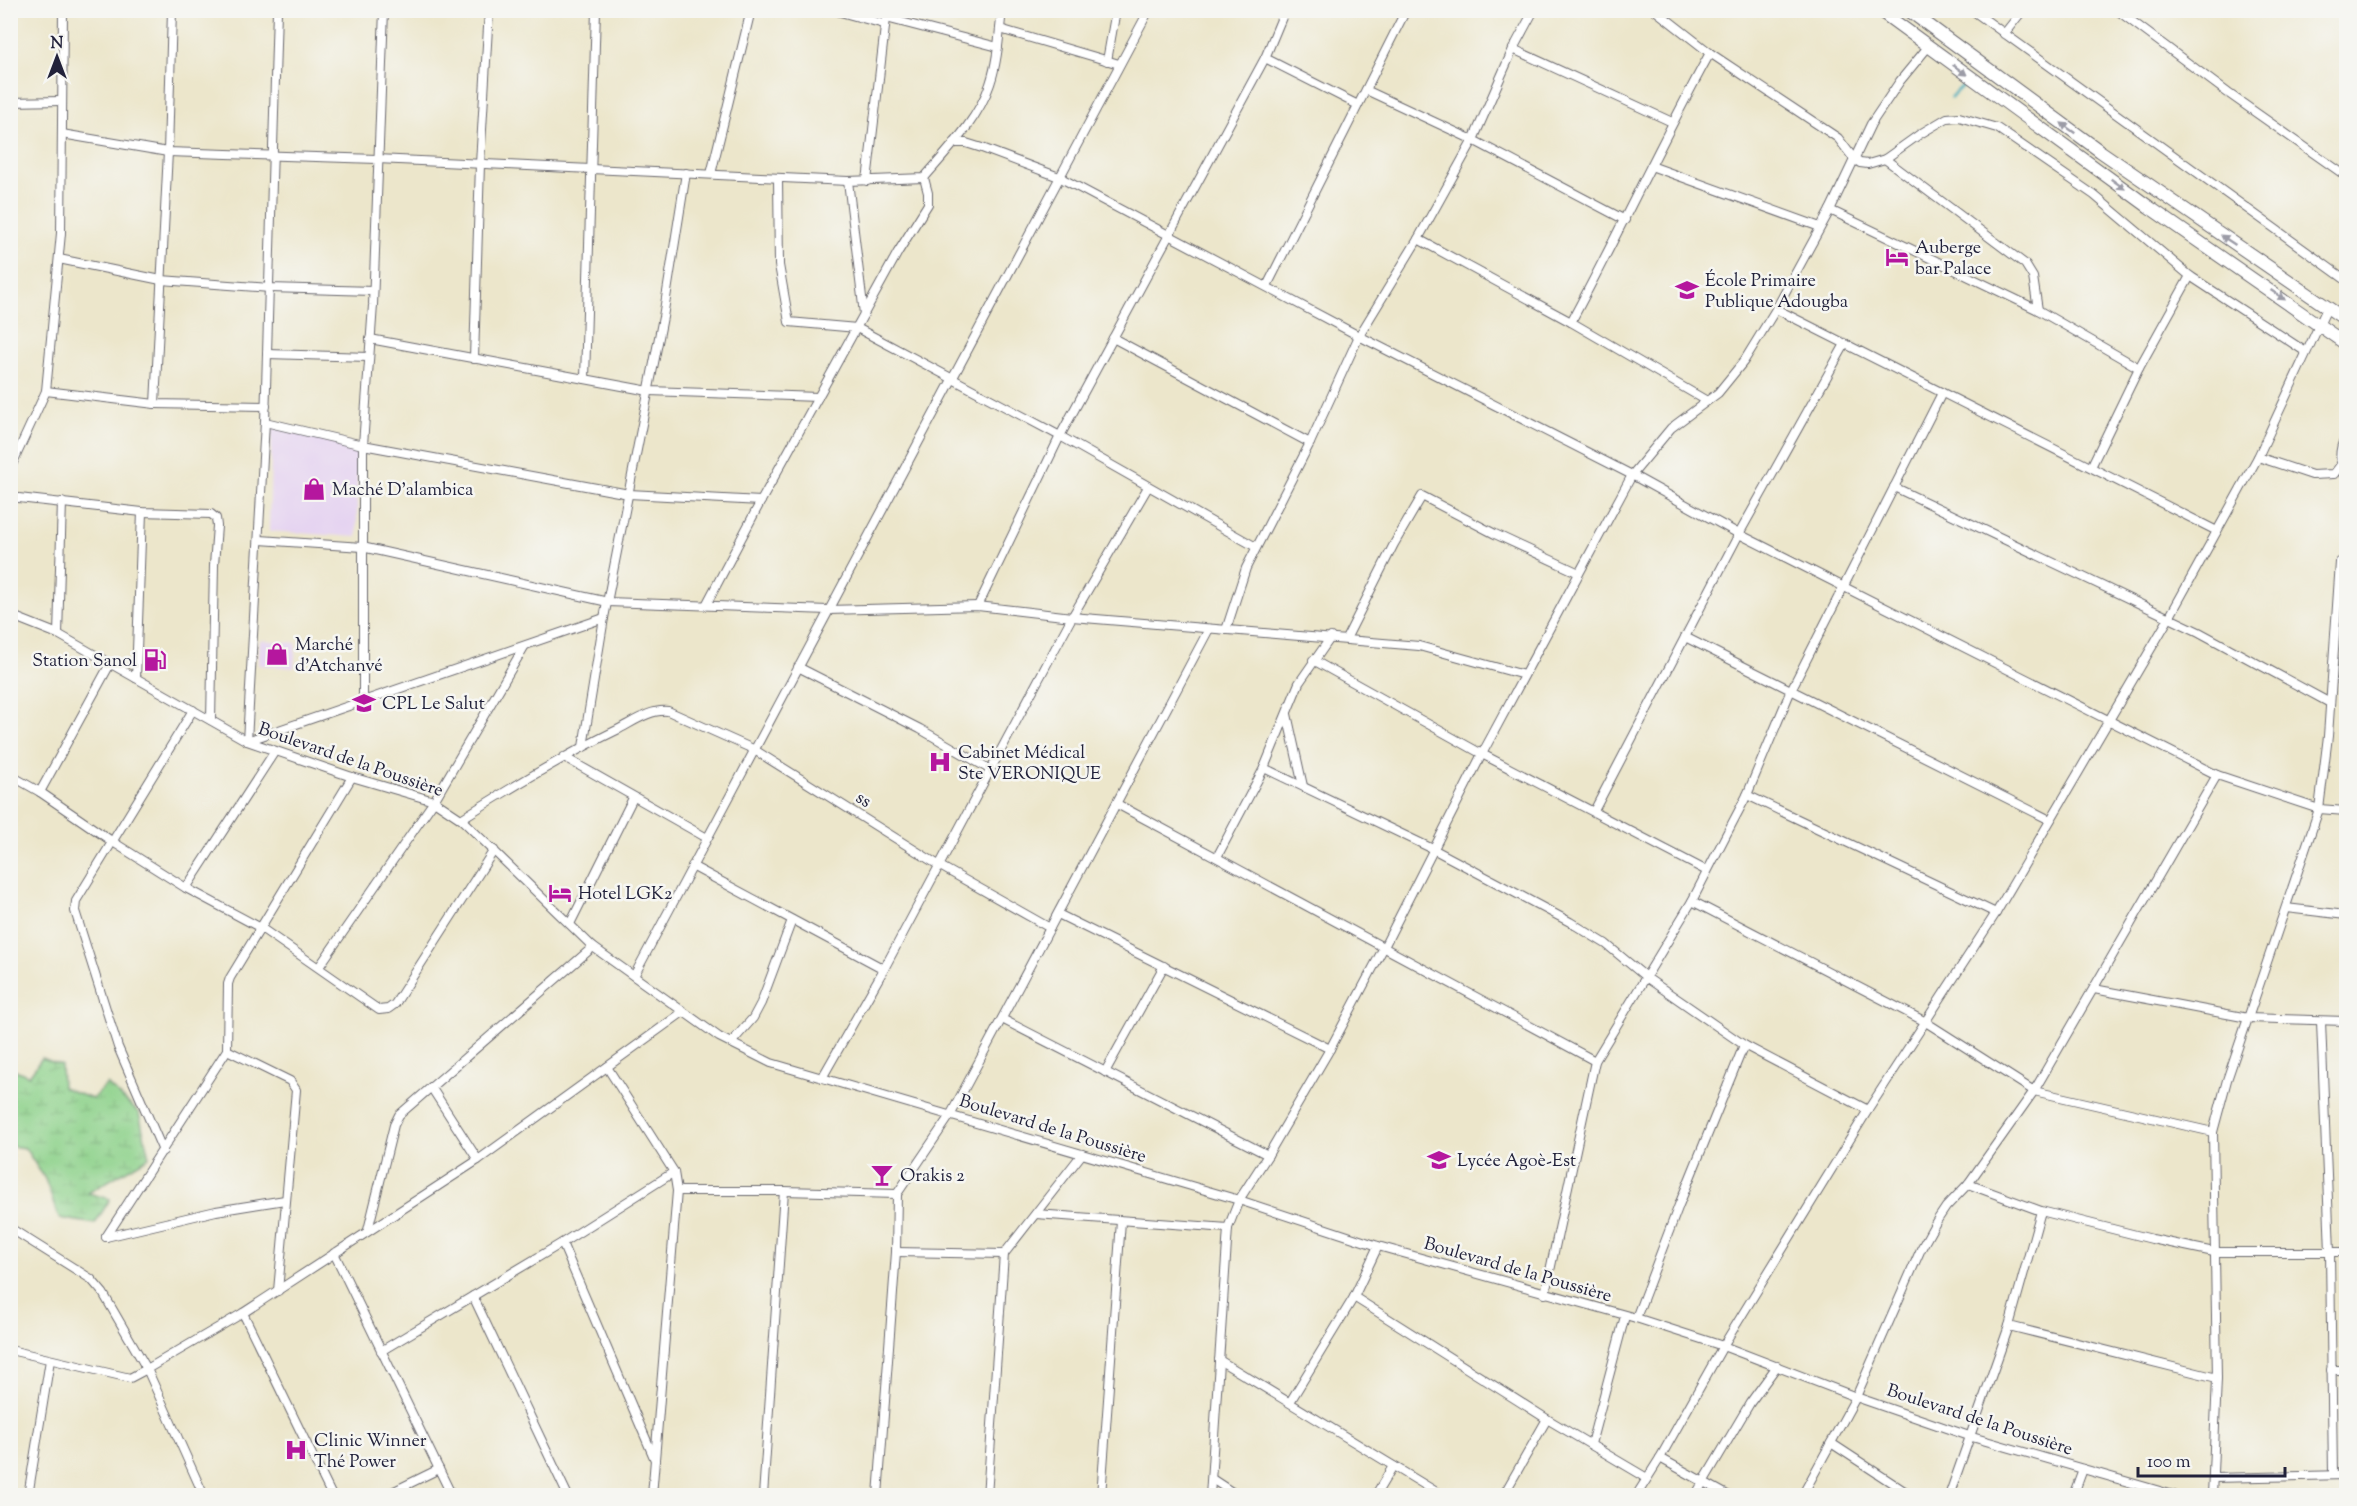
<svg xmlns="http://www.w3.org/2000/svg" width="2357" height="1506" font-family="'Sorts Mill Goudy',serif">
<style>
.built{fill:#e5d3f1}
.wetland{fill:url(#wetland-marsh);stroke:#587a63;stroke-width:1.5}
.lines{fill:none;stroke-linecap:round;stroke-linejoin:round}
.stream{stroke:#41adbf;stroke-width:3}
.minor-casing{stroke:#69676d;stroke-width:10}
.primary-casing{stroke:#69676d;stroke-width:14}
.minor{stroke:#fff;stroke-width:8}
.primary{stroke:#fff;stroke-width:12}
.oneway{fill:#9c9ca7}
.labels{text-anchor:middle;stroke-width:5;stroke-linejoin:round;paint-order:stroke}
.poi-label{font-size:18px;fill:#22223b;stroke:#f6f6f2;text-anchor:start}
.street-label{font-size:18px;fill:#22223b;stroke:#f6f6f2}
</style>
<defs>
<pattern id="wetland-marsh" width="20" height="14" patternUnits="userSpaceOnUse" patternTransform="scale(1.5)"><rect width="20" height="14" fill="#8ed28b"/><path d="M1 5h8M5 5V1M11 12h8M15 12V8" fill="none" stroke="#7ab479"/></pattern>
</defs>
<rect width="100%" height="100%" fill="#f6f6f2"/>
<filter id="ink" filterUnits="userSpaceOnUse"><feTurbulence type="fractalNoise" baseFrequency=".0167" numOctaves="2"/><feDisplacementMap in="SourceGraphic" scale="12" xChannelSelector="R" yChannelSelector="G"/><feConvolveMatrix kernelMatrix="1 2 1 2 8 2 1 2 1" color-interpolation-filters="sRGB"/></filter>
<filter id="wash" filterUnits="userSpaceOnUse"><feTurbulence type="fractalNoise" baseFrequency=".008" numOctaves="4" result="noise"/><feDisplacementMap in="SourceGraphic" scale="24" xChannelSelector="R" yChannelSelector="G"/><feGaussianBlur stdDeviation="1.35" result="paint"/><feColorMatrix in="noise" values="0 0 0 0 0 0 0 0 0 0 0 0 0 0 0 0 0 1.4 0 .05"/><feComposite in="paint" operator="in"/></filter>
<g filter="url(#wash)">
<rect width="100%" height="100%" fill="#ece6cb"/>
<g class="built">
<path d="M272 427 357 447V537L269 531Z"/>
<path d="M260 640 296 643 294 668 258 665Z"/>
</g>
<path class="wetland" d="M42 1058 61 1065 62 1087 92 1099 107 1084 139 1113 149 1157 88 1193 110 1199 95 1224 59 1218 45 1179 25 1148 11 1146V1068L29 1076Z"/>
<g class="lines">
<path class="stream" d="M1951 97 1966 83"/>
</g>
</g>
<g filter="url(#ink)">
<g class="lines">
<g class="minor-casing">
<g id="minor">
<path d="M277 10 265 422 247 741 604 618"/>
<path d="M833 10 884 24"/>
<path d="M1655 10 1710 53 1838 138 1854 159 1860 163 1868 164 1885 159 1920 134 1947 118 1959 117 1997 128 2094 195 2190 276 2306 352"/>
<path d="M1972 10 2346 280"/>
<path d="M2117 10 2228 93 2346 176"/>
<path d="M886 18 998 47"/>
<path d="M1000 29 1119 64"/>
<path d="M2004 34 2023 10"/>
<path d="M1513 49 1672 122"/>
<path d="M1265 58 1358 105"/>
<path d="M1107 61 1116 10"/>
<path d="M1366 90 1473 140 1625 220"/>
<path d="M10 102 61 101"/>
<path d="M62 134 168 152 377 159 848 181 924 178C948 150 978 120 990 84 998 60 999 35 1002 10"/>
<path d="M954 143H966L982 148 1059 177 1359 336 1632 475 1739 534 2217 775 2319 809 2346 811"/>
<path d="M1885 159 2025 264 2033 277 2038 310"/>
<path d="M1651 166 1820 227"/>
<path d="M711 174 751 10"/>
<path d="M778 178 779 265 789 322 857 328 1060 436 1256 547"/>
<path d="M848 181 864 314"/>
<path d="M867 181 887 10"/>
<path d="M1830 210 2038 310 2139 368"/>
<path d="M1418 239 1571 322 1707 401"/>
<path d="M59 259 161 280 270 288 373 291"/>
<path d="M1267 286 1406 10"/>
<path d="M1776 309 2217 531"/>
<path d="M1571 322C1619 233 1661 142 1710 53"/>
<path d="M1113 338 1310 443"/>
<path d="M370 339 649 391 818 397"/>
<path d="M267 354 369 357"/>
<path d="M474 359 480 164 489 10"/>
<path d="M585 379 596 10"/>
<path d="M46 391 155 404 266 406"/>
<path d="M155 404 168 152 172 10"/>
<path d="M265 422 363 445 629 494 761 501"/>
<path d="M2346 436C2338 449 2339 464 2346 477"/>
<path d="M2258 457 2312 475 2334 474 2340 466"/>
<path d="M2091 467 2139 368 2190 276"/>
<path d="M10 469 46 391 61 233 63 10"/>
<path d="M1894 487 2199 632 2330 703"/>
<path d="M10 497 142 512 211 514 216 518 217 526 214 565 211 720"/>
<path d="M260 540 362 547 608 602 828 610 978 606 1072 617 1419 646 1524 675"/>
<path d="M706 605 761 501 898 252 928 204V193L924 178"/>
<path d="M978 606 1060 436 1265 58 1285 10"/>
<path d="M10 615 58 634 247 741 352 777 434 801 461 819 593 947 719 1037 771 1063 1239 1200 1378 1246 1636 1318 1723 1346 1856 1397 1972 1437 2177 1496"/>
<path d="M1226 630 1246 568 1310 443 1359 336 1418 239 1473 140 1513 49 1534 10"/>
<path d="M58 634 62 502"/>
<path d="M1685 637 2050 820"/>
<path d="M1346 639 1394 544 1422 496 1495 534 1579 573"/>
<path d="M1313 660 1482 754 1707 871"/>
<path d="M798 667 920 729 991 770"/>
<path d="M136 678 142 512"/>
<path d="M363 699V445L373 305 384 10"/>
<path d="M1287 714 1303 786"/>
<path d="M583 747 604 618 663 317 686 173"/>
<path d="M564 757 707 838"/>
<path d="M1264 768 1433 849 1570 922 1606 944 1647 978 1744 1045 1868 1110"/>
<path d="M10 775 40 792 113 842 186 888 261 928 379 1010 388 1009 395 1004 494 850"/>
<path d="M40 792 110 664"/>
<path d="M1747 795 1996 913"/>
<path d="M1117 804 1595 1061"/>
<path d="M1594 811 1739 534 1845 344"/>
<path d="M461 819C512 787 563 756 617 730 633 722 650 709 668 711L753 749 940 866 1050 928"/>
<path d="M1217 857 1264 768 1299 683 1331 637"/>
<path d="M692 866 884 969"/>
<path d="M186 888 275 751"/>
<path d="M1692 901 1924 1021 2034 1091 2213 1132"/>
<path d="M2286 908 2346 915"/>
<path d="M1058 914 1330 1049"/>
<path d="M570 924 633 798"/>
<path d="M319 967 434 801 524 647"/>
<path d="M634 976 1149 10"/>
<path d="M2094 989 2248 1018 2346 1021"/>
<path d="M1002 1019 1268 1155"/>
<path d="M2321 1021 2330 1252 2333 1475"/>
<path d="M731 1043 753 1018 761 1003 792 920"/>
<path d="M227 1050 290 1081 296 1090 278 1291"/>
<path d="M607 1067 674 1172 677 1191 652 1496"/>
<path d="M1105 1072 1164 966"/>
<path d="M822 1078 884 969 1072 617 1148 487"/>
<path d="M431 1087 478 1160"/>
<path d="M163 1151 118 1047 75 911 76 901 193 710"/>
<path d="M1968 1184 2041 1211 2152 1239 2214 1252H2346"/>
<path d="M677 1191H784L897 1194"/>
<path d="M1036 1214 1228 1228"/>
<path d="M10 1228 91 1279 103 1293 147 1369 130 1378 10 1350"/>
<path d="M368 1230 394 1125 399 1115 593 947"/>
<path d="M106 1237 227 1050 228 984 230 978 352 777"/>
<path d="M106 1237 216 1211 285 1200"/>
<path d="M562 1243 655 1460"/>
<path d="M1378 1246 1354 1297 1547 1419 1647 1478"/>
<path d="M896 1252 1004 1254 1082 1154"/>
<path d="M334 1253 452 1496"/>
<path d="M1545 1294 1595 1061 1692 901 1726 835 1747 795 1791 690 1942 393"/>
<path d="M473 1296 568 1496"/>
<path d="M243 1313 332 1496"/>
<path d="M1636 1318 1679 1205 1744 1045"/>
<path d="M2009 1326 2217 1378"/>
<path d="M381 1351 562 1243 674 1172"/>
<path d="M1219 1360 1443 1496"/>
<path d="M2331 1370H2346"/>
<path d="M1290 1402 1354 1297"/>
<path d="M1831 1443 1912 1496"/>
<path d="M1591 1444 1625 1316"/>
<path d="M1660 1458 1729 1496"/>
<path d="M2213 1478 2346 1475"/>
<path d="M1212 1479 1238 1496"/>
<path d="M28 1496 50 1360"/>
<path d="M204 1496 147 1369 243 1313 478 1160 683 1012"/>
<path d="M384 1496 439 1469"/>
<path d="M763 1496 784 1191"/>
<path d="M878 1496 896 1252 897 1194 951 1114 1209 629"/>
<path d="M987 1496 1004 1254"/>
<path d="M1101 1496 1121 1221"/>
<path d="M1210 1496 1228 1228 1239 1200 1268 1155 1330 1049 1384 947 1482 754 1632 475 1671 428 1718 393 1744 361 1776 309 1830 210 1871 124 1900 81 1928 47"/>
<path d="M1375 1496 1393 1466"/>
<path d="M1503 1496 1547 1419"/>
<path d="M1636 1496 1660 1458 1723 1346 1868 1110 1996 913 2169 618 2258 457 2328 306"/>
<path d="M1695 1496 1750 1403 1777 1366"/>
<path d="M1802 1496 1856 1397 1921 1249 1936 1222 1946 1207 1968 1184 2034 1091 2217 775"/>
<path d="M1949 1496 2009 1326 2041 1211"/>
<path d="M2073 1496 2083 1469"/>
<path d="M2212 1496 2217 1378 2213 1132 2227 1080 2319 809 2328 736 2340 562"/>
</g>
</g>
<g class="primary-casing">
<g id="primary">
<path d="M1879 10 2149 207 2346 344"/>
<path d="M1908 10 2100 151 2346 320"/>
</g>
</g>
<use href="#minor" class="minor"/>
<use href="#primary" class="primary"/>
</g>
<defs><path id="oneway-solid" d="M-6-.8H1V-3.2L6.5 0L1 3.2V.8H-6Z" transform="scale(1.5)"/></defs>
<g class="oneway">
<use href="#oneway-solid" transform="translate(1960 70) rotate(36)"/>
<use href="#oneway-solid" transform="translate(2068 128) rotate(-144)"/>
<use href="#oneway-solid" transform="translate(2118 184) rotate(36)"/>
<use href="#oneway-solid" transform="translate(2228 240) rotate(-146)"/>
<use href="#oneway-solid" transform="translate(2278 295) rotate(34)"/>
</g>
</g>
<defs>
<g id="hotel-bare" transform="scale(1.8)"><path d="M-6-4.5h1.5V1H6V5H4.5V3h-9V5H-6ZM-4 0a1.8 1.8 0 1 1 3.6 0ZM.5 0V-2.5h3Q6-2.5 6 0Z" fill="#b5179e" stroke="#f6f6f2" stroke-width="2.5" paint-order="stroke"/></g>
<g id="school-bare" transform="scale(1.8)"><path d="M0-5L7-2L0 1L-7-2ZM-4 1L0 2.5L4 1V4Q0 6-4 4Z" fill="#b5179e" stroke="#f6f6f2" stroke-width="2.5" paint-order="stroke"/></g>
<g id="shop-bare" transform="scale(1.8)"><path d="M-5-2.5h2.3a2.7 3.5 0 0 1 5.4 0H5L5.5 6h-11ZM-1.5-2.5h3a1.5 2.3 0 0 0-3 0Z" fill="#b5179e" stroke="#f6f6f2" stroke-width="2.5" paint-order="stroke"/></g>
<g id="fuel-bare" transform="scale(1.8)"><path d="M-5.5-6h7V0h2V4h1.3V-2.5L3-4.5l.8-.8L6-3V5H2.5V1h-1V6h-7ZM-4.2-4.7v3.2H.2V-4.7Z" fill="#b5179e" stroke="#f6f6f2" stroke-width="2.5" paint-order="stroke"/></g>
<g id="hospital-bare" transform="scale(1.8)"><path d="M-5-5h3v3.5h4V-5h3V5h-3V1.5h-4V5h-3Z" fill="#b5179e" stroke="#f6f6f2" stroke-width="2.5" paint-order="stroke"/></g>
<g id="bar-bare" transform="scale(1.8)"><path d="M-6-5H6L.8 .8V4.5H3.5V6h-7V4.5H-.8V.8Z" fill="#b5179e" stroke="#f6f6f2" stroke-width="2.5" paint-order="stroke"/></g>
</defs>
<g fill-rule="evenodd">
<use href="#hotel-bare" x="1897" y="257"/>
<use href="#school-bare" x="1687" y="290"/>
<use href="#shop-bare" x="314" y="489"/>
<use href="#shop-bare" x="277" y="654"/>
<use href="#fuel-bare" x="155" y="660"/>
<use href="#school-bare" x="364" y="703"/>
<use href="#hospital-bare" x="940" y="762"/>
<use href="#hotel-bare" x="560" y="893"/>
<use href="#school-bare" x="1439" y="1160"/>
<use href="#bar-bare" x="882" y="1175"/>
<use href="#hospital-bare" x="296" y="1450"/>
</g>
<g class="labels">
<g class="poi-label">
<text x="1915" y="253">Auberge<tspan x="1915" dy="21">bar Palace</tspan></text>
<text x="1705" y="286">École Primaire<tspan x="1705" dy="21">Publique Adougba</tspan></text>
<text x="332" y="495">Maché D'alambica</text>
<text x="295" y="650">Marché<tspan x="295" dy="21">d'Atchanvé</tspan></text>
<text x="137" y="666" text-anchor="end">Station Sanol</text>
<text x="382" y="709">CPL Le Salut</text>
<text x="958" y="758">Cabinet Médical<tspan x="958" dy="21">Ste VERONIQUE</tspan></text>
<text x="578" y="899">Hotel LGK2</text>
<text x="1457" y="1166">Lycée Agoè-Est</text>
<text x="900" y="1181">Orakis 2</text>
<text x="314" y="1446">Clinic Winner<tspan x="314" dy="21">Thé Power</tspan></text>
</g>
<g class="street-label">
<text transform="translate(351 759) rotate(19)" y="6">Boulevard de la Poussière</text>
<text transform="translate(864 799) rotate(32)" y="6">ss</text>
<text transform="translate(1053 1128) rotate(17)" y="6">Boulevard de la Poussière</text>
<text transform="translate(1518 1269) rotate(16)" y="6">Boulevard de la Poussière</text>
<text transform="translate(1980 1419) rotate(18)" y="6">Boulevard de la Poussière</text>
</g>
</g>
<rect width="2357" height="1506" fill="none" stroke="#f6f6f2" stroke-width="36"/>
<g transform="translate(57 57)" stroke="#f6f6f2" stroke-width="4.5" paint-order="stroke">
<path d="M0-4.5L10 22L0 15L-10 22Z" fill="#22223b"/>
<text y="-9" font-size="16" font-weight="bold" text-anchor="middle" fill="#22223b">N</text>
</g>
<path d="M2138 1467v9h147v-9" fill="none" stroke="#22223b" stroke-width="3"/>
<text x="2147" y="1467" font-size="18" fill="#22223b" stroke="#f6f6f2" stroke-width="4.5" paint-order="stroke">100 m</text>
</svg>
